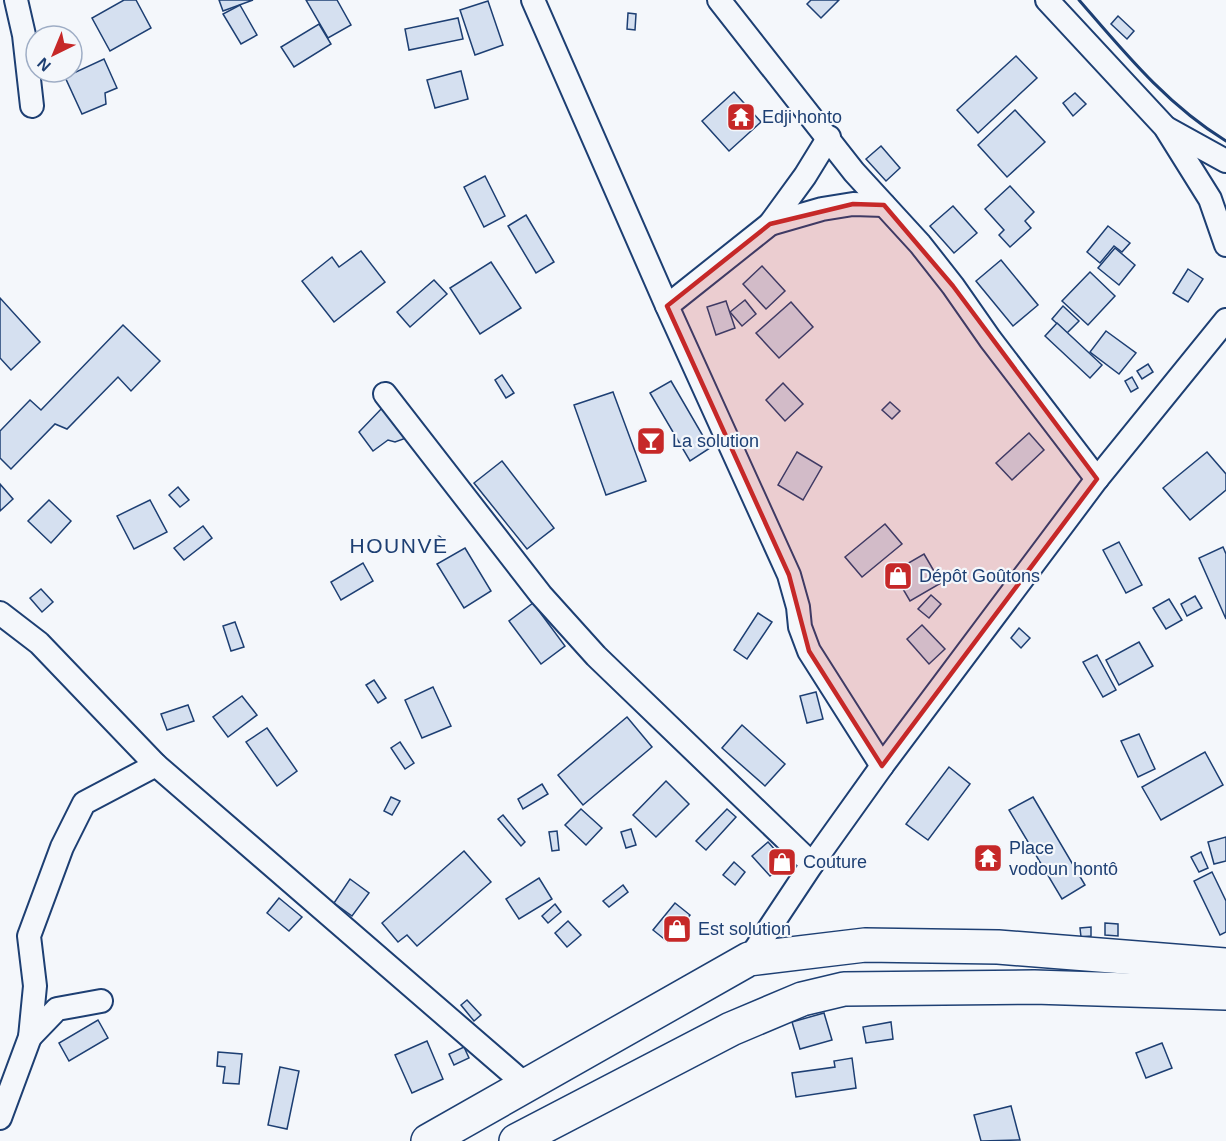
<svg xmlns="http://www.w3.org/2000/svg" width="1226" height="1141" font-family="Helvetica,sans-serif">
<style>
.building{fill:#d5e0f0;stroke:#1d3f73;stroke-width:1.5}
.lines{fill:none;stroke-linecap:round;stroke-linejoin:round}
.minor-casing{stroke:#1d3f73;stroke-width:26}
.primary-casing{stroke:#1d3f73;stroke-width:36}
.minor{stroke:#f4f7fb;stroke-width:22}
.primary{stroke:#f4f7fb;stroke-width:33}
.wall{stroke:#1d3f73;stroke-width:3}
.marked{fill:#c62828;fill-opacity:0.2;stroke:#c62828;stroke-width:4.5;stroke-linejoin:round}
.labels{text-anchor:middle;stroke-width:4.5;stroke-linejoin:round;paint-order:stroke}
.poi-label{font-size:18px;fill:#1d3f73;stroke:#f4f7fb;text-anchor:start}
.quarter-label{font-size:21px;letter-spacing:1.5px;fill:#1d3f73;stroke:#f4f7fb}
</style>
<rect width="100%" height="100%" fill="#f4f7fb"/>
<g class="building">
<path d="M124 0H136L151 28 110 51 92 18Z"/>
<path d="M219 0H253L223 11Z"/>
<path d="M306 0H337L351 25 328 38Z"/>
<path d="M811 0H839L821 18 807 4Z"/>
<path d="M488 1 503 45 475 55 460 10Z"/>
<path d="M240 5 257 35 241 44 223 14Z"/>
<path d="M628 13 636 14 635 30 627 29Z"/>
<path d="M1118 16 1134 31 1127 39 1111 24Z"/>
<path d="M458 18 463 39 409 50 405 29Z"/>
<path d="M319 24 331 44 294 67 281 47Z"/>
<path d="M1016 56 1037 78 978 133 957 110Z"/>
<path d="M104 59 117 88 105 93 106 104 82 114 65 77Z"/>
<path d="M461 71 468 99 435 108 427 80Z"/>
<path d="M734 92 761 122 729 151 702 121Z"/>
<path d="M1075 93 1086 104 1073 116 1063 103Z"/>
<path d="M1015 110 1045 142 1007 177 978 145Z"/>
<path d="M881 146 900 168 886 181 866 159Z"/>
<path d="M485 176 505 216 484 227 464 187Z"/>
<path d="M1010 186 1034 212 1025 221 1031 228 1010 247 999 235 1004 230 985 209Z"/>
<path d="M953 206 977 233 954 253 930 226Z"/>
<path d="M526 215 554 262 536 273 508 226Z"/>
<path d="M1108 226 1130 243 1122 252 1114 246 1100 263 1087 252Z"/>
<path d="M1115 248 1135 265 1119 285 1098 268Z"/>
<path d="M361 251 385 282 334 322 302 281 332 257 339 267Z"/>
<path d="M1001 260 1038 305 1013 326 976 281Z"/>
<path d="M491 262 521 308 480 334 450 288Z"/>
<path d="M762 266 785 291 766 309 743 284Z"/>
<path d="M1188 269 1203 279 1188 302 1173 293Z"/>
<path d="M1090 272 1115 296 1088 325 1062 301Z"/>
<path d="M434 280 447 294 410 327 397 312Z"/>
<path d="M0 298 40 342 11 370 0 358Z"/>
<path d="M745 300 756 314 742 326 730 312Z"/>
<path d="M726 301 735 328 716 335 707 307Z"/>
<path d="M791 302 813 327 779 358 756 333Z"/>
<path d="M1063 306 1079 321 1067 333 1052 319Z"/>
<path d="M1057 323 1102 365 1090 378 1045 336Z"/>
<path d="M123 325 160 361 131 391 118 377 67 429 55 424 11 469 0 458V431L30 400 41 410Z"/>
<path d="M1106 331 1136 353 1119 374 1090 352Z"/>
<path d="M1148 364 1153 372 1142 379 1137 371Z"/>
<path d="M502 375 514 393 506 398 495 380Z"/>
<path d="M1132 377 1138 388 1131 392 1125 381Z"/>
<path d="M671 381 710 448 690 461 650 393Z"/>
<path d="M783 383 803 404 785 421 766 400Z"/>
<path d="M613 392 646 481 606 495 574 405Z"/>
<path d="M890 402 900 411 892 419 882 410Z"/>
<path d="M383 407 409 437 395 442 388 440 373 451 359 432Z"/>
<path d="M1029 433 1044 450 1012 480 996 463Z"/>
<path d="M797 452 822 467 803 500 778 485Z"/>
<path d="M1207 452 1226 474V490L1190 520 1163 488Z"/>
<path d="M502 461 554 528 527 549 474 483Z"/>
<path d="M0 484 13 499 0 511Z"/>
<path d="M178 487 189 500 180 507 169 495Z"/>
<path d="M49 500 71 521 51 543 28 521Z"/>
<path d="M150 500 167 532 134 549 117 516Z"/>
<path d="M885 524 902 544 862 577 845 557Z"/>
<path d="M203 526 212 538 184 560 174 548Z"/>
<path d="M1119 542 1142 585 1126 593 1103 550Z"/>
<path d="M1223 547 1226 554V619L1199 558Z"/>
<path d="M465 548 491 591 464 608 437 564Z"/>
<path d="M924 554 941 583 910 601 893 572Z"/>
<path d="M363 563 373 581 341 600 331 582Z"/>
<path d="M41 589 53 602 42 612 30 598Z"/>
<path d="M931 595 941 604 929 618 918 609Z"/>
<path d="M1195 596 1202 608 1187 616 1181 604Z"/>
<path d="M1169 599 1182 620 1166 629 1153 608Z"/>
<path d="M533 603 565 646 541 664 509 621Z"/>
<path d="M758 613 772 622 747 659 734 650Z"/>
<path d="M235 622 244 647 231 651 223 626Z"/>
<path d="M922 625 945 649 929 664 907 639Z"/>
<path d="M1019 628 1030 638 1021 648 1011 638Z"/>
<path d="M1139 642 1153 666 1119 685 1106 660Z"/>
<path d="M1097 655 1116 690 1103 697 1083 662Z"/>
<path d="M374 680 386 698 378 703 366 685Z"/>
<path d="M433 687 451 726 422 738 405 700Z"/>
<path d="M816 692 823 719 807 723 800 696Z"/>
<path d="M242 696 257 715 228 737 213 717Z"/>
<path d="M188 705 194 721 167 730 161 714Z"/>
<path d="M627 717 652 747 583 805 558 775Z"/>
<path d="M742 725 785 764 765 786 722 748Z"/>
<path d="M267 728 297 771 277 786 246 742Z"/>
<path d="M1139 734 1155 769 1138 777 1121 741Z"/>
<path d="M400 742 414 763 405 769 391 748Z"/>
<path d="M1205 752 1223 785 1161 820 1142 787Z"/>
<path d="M949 767 970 784 928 840 906 824Z"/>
<path d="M666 781 689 804 656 837 633 815Z"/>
<path d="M542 784 548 794 523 809 518 799Z"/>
<path d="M391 797 400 801 392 815 384 811Z"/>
<path d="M1033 797 1085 885 1062 899 1009 810Z"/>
<path d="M581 809 602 828 586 845 565 825Z"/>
<path d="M727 809 736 817 706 850 696 841Z"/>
<path d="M503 815 525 842 521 846 498 819Z"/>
<path d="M631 829 636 845 626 848 621 832Z"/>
<path d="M557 831 559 850 552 851 549 832Z"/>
<path d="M1226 837V861L1214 864 1208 842Z"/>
<path d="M768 842 786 862 770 876 752 856Z"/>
<path d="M464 851 491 882 417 946 407 935 398 942 382 923Z"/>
<path d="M1201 852 1208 868 1199 872 1191 857Z"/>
<path d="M734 862 745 872 735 885 723 875Z"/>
<path d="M1212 872 1226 901V932L1220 935 1194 881Z"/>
<path d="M539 878 552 899 519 919 506 899Z"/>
<path d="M350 879 369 893 352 916 334 903Z"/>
<path d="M623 885 628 892 609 907 603 901Z"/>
<path d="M279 898 302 917 289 931 267 913Z"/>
<path d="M675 903 690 915 668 942 653 930Z"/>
<path d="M555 904 561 912 548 923 542 916Z"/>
<path d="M568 921 581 935 567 947 555 933Z"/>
<path d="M1105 923 1118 924V936L1105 935Z"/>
<path d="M1091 927V936L1081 937 1080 928Z"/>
<path d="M467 1000 481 1015 474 1021 461 1005Z"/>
<path d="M824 1013 832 1040 800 1049 792 1022Z"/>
<path d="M98 1020 108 1038 69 1061 59 1043Z"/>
<path d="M891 1022 893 1039 866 1043 863 1027Z"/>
<path d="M427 1041 443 1079 412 1093 395 1055Z"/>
<path d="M1162 1043 1172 1068 1146 1078 1136 1053Z"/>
<path d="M464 1047 469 1058 454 1065 449 1054Z"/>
<path d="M218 1052 242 1054 239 1084 223 1083 225 1067 217 1066Z"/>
<path d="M852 1058 856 1088 796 1097 792 1073 835 1067 834 1061Z"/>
<path d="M280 1067 299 1071 287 1129 268 1125Z"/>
<path d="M1011 1106 1020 1140 981 1141 974 1115Z"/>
</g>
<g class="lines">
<g class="minor-casing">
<g id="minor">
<path d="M16 0 24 35 32 106"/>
<path d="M533 0 667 306 789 575 798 607 800 627 809 651 882 766"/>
<path d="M719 0 854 172 920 244 953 286 990 339 1097 479"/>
<path d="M1047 0 1165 127 1210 199 1226 245"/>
<path d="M1166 128 1226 161"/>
<path d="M770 224 805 176 829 137"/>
<path d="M667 306 770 224 822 209 853 204 884 205"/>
<path d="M385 394 541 595 596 656 812 864"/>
<path d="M0 613 39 643 156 765 527 1086"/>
<path d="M749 959 812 864 882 766 1097 479 1226 320"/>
<path d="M30 1037 57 1009 101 1001"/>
<path d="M0 1118 30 1037 35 986 29 936 62 847 84 803 156 765"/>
</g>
</g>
<g class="primary-casing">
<g id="primary">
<path d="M428 1141 749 959 865 945 998 947 1226 965"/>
<path d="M516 1141 731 1029 802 999 844 989 1034 987 1226 993"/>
</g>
</g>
<use href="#minor" class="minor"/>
<use href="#primary" class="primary"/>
<path class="wall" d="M1079 0C1124 52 1167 105 1226 141"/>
</g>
<path class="marked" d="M853 204 884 205 953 286 1097 479 882 766 809 651 789 575 667 306 770 224Z"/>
<defs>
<g id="temple-square" transform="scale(1.5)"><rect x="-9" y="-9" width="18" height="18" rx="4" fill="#c62828" stroke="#f4f7fb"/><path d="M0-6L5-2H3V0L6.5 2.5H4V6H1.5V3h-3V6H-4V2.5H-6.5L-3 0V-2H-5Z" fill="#fff"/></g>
<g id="bar-square" transform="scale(1.5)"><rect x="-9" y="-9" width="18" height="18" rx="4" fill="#c62828" stroke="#f4f7fb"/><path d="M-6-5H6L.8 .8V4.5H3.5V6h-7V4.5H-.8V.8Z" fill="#fff"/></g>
<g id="shop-square" transform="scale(1.5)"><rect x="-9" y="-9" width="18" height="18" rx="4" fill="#c62828" stroke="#f4f7fb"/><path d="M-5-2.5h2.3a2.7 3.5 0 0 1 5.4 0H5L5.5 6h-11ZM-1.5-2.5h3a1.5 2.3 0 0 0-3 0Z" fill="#fff"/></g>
</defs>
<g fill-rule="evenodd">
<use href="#temple-square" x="741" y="117"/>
<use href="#bar-square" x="651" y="441"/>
<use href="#shop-square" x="898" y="576"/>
<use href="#temple-square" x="988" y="858"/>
<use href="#shop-square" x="782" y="862"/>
<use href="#shop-square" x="677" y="929"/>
</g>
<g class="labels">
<g class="poi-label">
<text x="762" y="123">Edji honto</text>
<text x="672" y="447">La solution</text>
<text x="919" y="582">Dépôt Goûtons</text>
<text x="1009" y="854">Place<tspan x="1009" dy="21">vodoun hontô</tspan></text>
<text x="803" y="868">Couture</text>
<text x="698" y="935">Est solution</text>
</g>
<g class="quarter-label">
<text x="399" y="553">HOUNVÈ</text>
</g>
</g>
<g transform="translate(54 54) rotate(223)"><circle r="28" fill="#f4f7fb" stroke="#9eadc5" stroke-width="1.5"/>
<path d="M0-4.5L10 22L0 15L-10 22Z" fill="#c62828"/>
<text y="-9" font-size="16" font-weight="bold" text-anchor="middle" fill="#1d3f73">N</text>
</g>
</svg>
